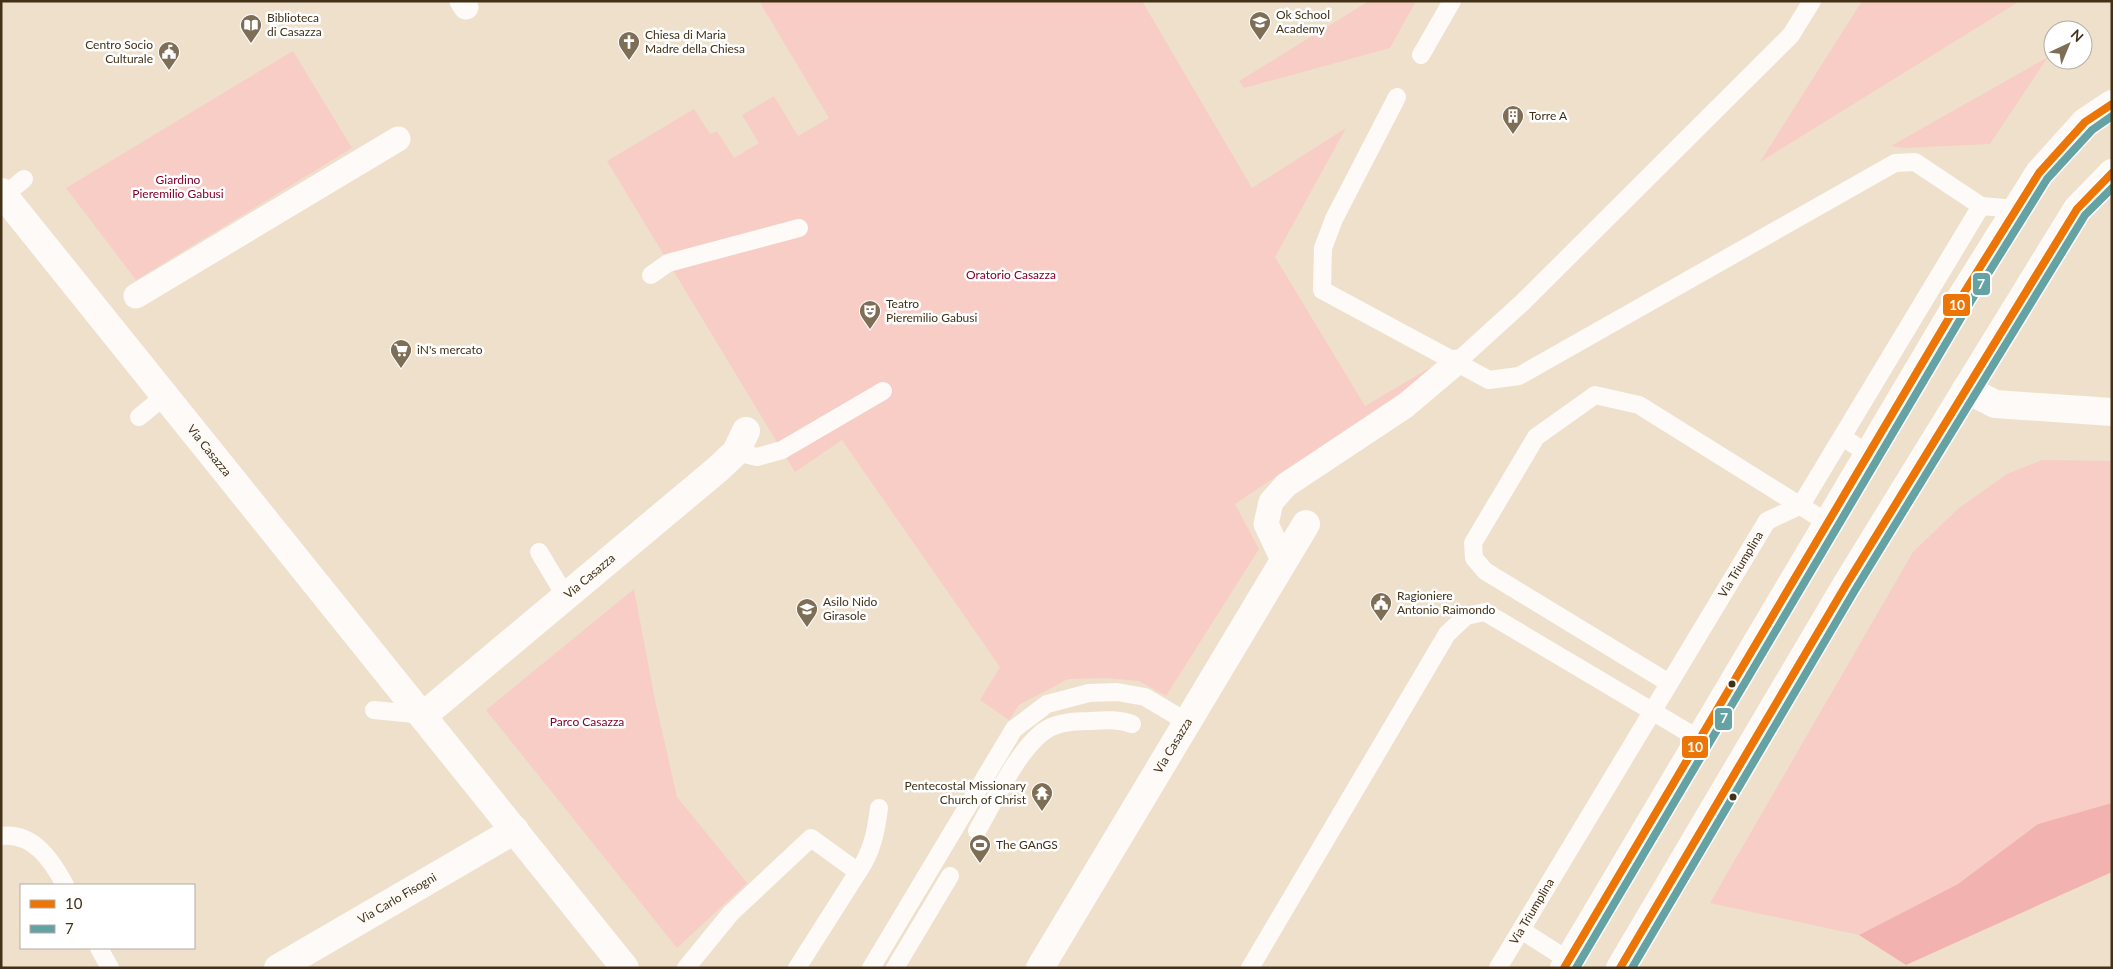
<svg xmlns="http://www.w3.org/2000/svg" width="2113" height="969" font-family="Lato,sans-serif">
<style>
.green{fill:#f7cdc6}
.forest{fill:#f2b2af}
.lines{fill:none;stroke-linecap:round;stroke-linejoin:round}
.service{stroke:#fdfaf7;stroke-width:18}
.pedestrian{stroke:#fdfaf7;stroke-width:25}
.minor{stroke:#fdfaf7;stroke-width:28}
.secondary{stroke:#fdfaf7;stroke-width:28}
.bus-1-casing{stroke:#fff;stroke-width:11}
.bus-2-casing{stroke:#fff;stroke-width:11}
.bus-1{stroke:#ec7506;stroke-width:8}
.bus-2{stroke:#65a2a3;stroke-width:8}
.bus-dot{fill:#423017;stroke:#fff;stroke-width:2}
.labels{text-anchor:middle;stroke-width:5;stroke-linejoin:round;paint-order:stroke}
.poi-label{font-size:12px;fill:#423017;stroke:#fff;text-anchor:start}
.park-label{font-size:12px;fill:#83002a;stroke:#fff}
.street-label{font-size:12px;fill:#423017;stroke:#fff}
.line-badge{stroke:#fff;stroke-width:2}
.badge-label{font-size:14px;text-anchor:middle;font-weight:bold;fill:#fff}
</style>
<rect width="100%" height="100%" fill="#efe0cc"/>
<g class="green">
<path d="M759 1H1142L1252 188 1346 128 1275 257 1365 406 1431 367 1424 377 1235 504 1259 549 1166 696 1139 681 1107 678 1068 679 1019 705 1009 720 980 700 1000 667 842 440 795 472 607 161 694 109 710 134 717 131 734 158 759 143 742 115 774 96 798 136 829 118Z"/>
<path d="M1369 1H1416L1390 48 1244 88 1239 81Z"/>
<path d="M1862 1H2020L1760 162Z"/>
<path d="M293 51 352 148 136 280 66 188Z"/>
<path d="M2048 57 1990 144 1904 148 1891 146Z"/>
<path d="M2042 460 2112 461V803L2038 824 1958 884 1859 935 1710 903 1913 552 1959 508 2007 474Z"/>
<path d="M634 589 655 700 677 797 747 883 677 948 486 710Z"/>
</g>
<path class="forest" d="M2112 803V872L1906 965 1859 935 1958 884 2038 824Z"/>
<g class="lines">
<g class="service">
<path d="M1421 55 1452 1"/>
<path d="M1397 97 1334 219 1323 248 1322 290 1489 380 1519 376 1895 163 1915 162 1981 206"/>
<path d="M1 198 24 179"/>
<path d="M651 275 668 263 799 228"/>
<path d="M1457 362 1523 302 1791 35 1812 1"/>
<path d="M139 417 166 395"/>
<path d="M1842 437 1869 454"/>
<path d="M736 452 757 457 782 450 883 391"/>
<path d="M539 552 566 597"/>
<path d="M1669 683 1485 571 1474 558 1473 543 1536 437 1595 395 1639 405 1828 523"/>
<path d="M374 710 424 715"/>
<path d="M977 831C994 802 1020 744 1049 728 1061 722 1077 721 1090 721 1105 720 1118 719 1132 724"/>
<path d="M1 836C34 832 52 861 65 885"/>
<path d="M858 872C872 852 876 832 879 808"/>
<path d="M1521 930 1568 960"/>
<path d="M99 948 110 968"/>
<path d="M686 968 731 913 811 838 858 872 797 968"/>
<path d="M871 968 1014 729 1047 704 1089 693 1117 692 1145 697 1187 722"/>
<path d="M895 968 950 876"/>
<path d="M1250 968 1447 634 1466 616 1485 612 1699 739"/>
<path id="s1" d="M1498 968 1767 521 1801 505 1981 206 2016 209"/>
</g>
<g class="pedestrian">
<path d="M462 1 466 7"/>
<path d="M136 296 398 139"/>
<path d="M1283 560 1266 524 1271 502 1286 485 1405 406 1457 362"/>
</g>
<g class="minor">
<path id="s2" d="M1 192 625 968"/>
<path d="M1966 389 1995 404 2112 412"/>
<path id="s3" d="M424 715 718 469 736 452 746 431"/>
<path id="s4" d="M278 968 515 830"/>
<path id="s5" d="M1040 968 1306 524"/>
</g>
<g class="secondary">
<path d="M1564 968 1962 296 2039 173 2085 122 2112 104"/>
<path d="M1620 968 1846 585 2077 209 2112 173"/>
</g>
<g class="bus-1-casing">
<g id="bus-1">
<path d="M1564 968 1962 296 2039 173 2085 122 2112 104"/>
<path d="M1620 968 1846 585 2077 209 2112 173"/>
</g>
</g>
<g class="bus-2-casing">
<g id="bus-2">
<path d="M1576 968 1971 301 2047 179 2092 130 2112 116"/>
<path d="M1632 968 1855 590 2085 215 2112 188"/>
</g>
</g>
<use href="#bus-1" class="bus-1"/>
<use href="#bus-2" class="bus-2"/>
</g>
<defs>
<g id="school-pin" transform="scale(1.125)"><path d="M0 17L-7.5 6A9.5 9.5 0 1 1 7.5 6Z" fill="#7f6e56" stroke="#fff"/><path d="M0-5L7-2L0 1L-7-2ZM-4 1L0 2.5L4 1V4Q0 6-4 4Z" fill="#fff"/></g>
<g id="library-pin" transform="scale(1.125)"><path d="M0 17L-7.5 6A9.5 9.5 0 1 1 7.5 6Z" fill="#7f6e56" stroke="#fff"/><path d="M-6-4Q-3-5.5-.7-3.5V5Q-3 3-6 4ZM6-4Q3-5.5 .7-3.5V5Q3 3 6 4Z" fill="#fff"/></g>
<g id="church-pin" transform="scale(1.125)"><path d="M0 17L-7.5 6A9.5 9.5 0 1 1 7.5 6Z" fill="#7f6e56" stroke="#fff"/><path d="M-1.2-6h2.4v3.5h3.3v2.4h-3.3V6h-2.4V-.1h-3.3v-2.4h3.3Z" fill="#fff"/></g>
<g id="civic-pin" transform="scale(1.125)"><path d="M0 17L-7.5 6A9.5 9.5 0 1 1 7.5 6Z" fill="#7f6e56" stroke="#fff"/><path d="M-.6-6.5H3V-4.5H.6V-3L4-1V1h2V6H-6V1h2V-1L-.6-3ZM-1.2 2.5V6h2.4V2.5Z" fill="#fff"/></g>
<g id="building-pin" transform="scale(1.125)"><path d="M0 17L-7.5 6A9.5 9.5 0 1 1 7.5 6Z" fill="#7f6e56" stroke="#fff"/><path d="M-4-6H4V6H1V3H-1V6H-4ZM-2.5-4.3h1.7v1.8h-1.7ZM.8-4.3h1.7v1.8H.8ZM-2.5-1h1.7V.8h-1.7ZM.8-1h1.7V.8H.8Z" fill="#fff"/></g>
<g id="theatre-pin" transform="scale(1.125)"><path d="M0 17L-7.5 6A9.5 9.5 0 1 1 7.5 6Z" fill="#7f6e56" stroke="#fff"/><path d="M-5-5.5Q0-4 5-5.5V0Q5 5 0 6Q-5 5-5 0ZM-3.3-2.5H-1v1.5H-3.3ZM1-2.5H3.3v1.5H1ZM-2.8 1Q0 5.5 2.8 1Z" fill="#fff"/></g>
<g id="supermarket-pin" transform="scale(1.125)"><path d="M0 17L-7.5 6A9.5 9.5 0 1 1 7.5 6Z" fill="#7f6e56" stroke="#fff"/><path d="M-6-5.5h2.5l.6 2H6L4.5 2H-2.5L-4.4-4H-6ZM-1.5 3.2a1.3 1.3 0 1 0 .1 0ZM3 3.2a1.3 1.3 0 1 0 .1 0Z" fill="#fff"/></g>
<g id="temple-pin" transform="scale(1.125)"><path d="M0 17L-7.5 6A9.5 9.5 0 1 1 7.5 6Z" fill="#7f6e56" stroke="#fff"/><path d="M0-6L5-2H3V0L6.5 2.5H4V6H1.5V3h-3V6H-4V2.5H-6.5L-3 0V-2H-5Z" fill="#fff"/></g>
<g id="stadium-pin" transform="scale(1.125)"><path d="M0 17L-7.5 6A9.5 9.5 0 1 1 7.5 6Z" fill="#7f6e56" stroke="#fff"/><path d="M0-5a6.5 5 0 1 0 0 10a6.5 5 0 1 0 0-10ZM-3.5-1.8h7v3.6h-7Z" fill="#fff"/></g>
</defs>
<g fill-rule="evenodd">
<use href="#school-pin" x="1260" y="22"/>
<use href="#library-pin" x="251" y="25"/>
<use href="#church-pin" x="629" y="42"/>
<use href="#civic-pin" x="169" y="52"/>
<use href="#building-pin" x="1513" y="116"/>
<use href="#theatre-pin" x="870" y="311"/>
<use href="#supermarket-pin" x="401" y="350"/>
<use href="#civic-pin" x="1381" y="603"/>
<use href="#school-pin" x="807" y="609"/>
<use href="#temple-pin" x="1042" y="793"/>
<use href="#stadium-pin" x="980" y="845"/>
</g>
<g class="bus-dot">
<circle cx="1732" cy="684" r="4.5"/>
<circle cx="1733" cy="797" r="4.5"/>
</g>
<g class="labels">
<g class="poi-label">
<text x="1276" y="19">Ok School<tspan x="1276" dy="14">Academy</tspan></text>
<text x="267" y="22">Biblioteca<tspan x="267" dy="14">di Casazza</tspan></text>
<text x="645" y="39">Chiesa di Maria<tspan x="645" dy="14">Madre della Chiesa</tspan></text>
<text x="153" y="49" text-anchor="end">Centro Socio<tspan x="153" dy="14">Culturale</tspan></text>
<text x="1529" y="120">Torre A</text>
<text x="886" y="308">Teatro<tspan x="886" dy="14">Pieremilio Gabusi</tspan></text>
<text x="417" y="354">iN's mercato</text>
<text x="1397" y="600">Ragioniere<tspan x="1397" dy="14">Antonio Raimondo</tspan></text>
<text x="823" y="606">Asilo Nido<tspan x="823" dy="14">Girasole</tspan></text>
<text x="1026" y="790" text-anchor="end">Pentecostal Missionary<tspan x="1026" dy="14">Church of Christ</tspan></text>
<text x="996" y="849">The GAnGS</text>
</g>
<g class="park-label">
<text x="178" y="184">Giardino<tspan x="178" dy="14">Pieremilio Gabusi</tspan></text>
<text x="1011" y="279">Oratorio Casazza</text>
<text x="587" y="726">Parco Casazza</text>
</g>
<g class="street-label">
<text dy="4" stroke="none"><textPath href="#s2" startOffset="332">Via Casazza</textPath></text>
<text dy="4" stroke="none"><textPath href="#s1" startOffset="471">Via Triumplina</textPath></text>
<text dy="4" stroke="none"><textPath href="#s3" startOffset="216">Via Casazza</textPath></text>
<text dy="4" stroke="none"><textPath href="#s5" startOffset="259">Via Casazza</textPath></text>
<text dy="4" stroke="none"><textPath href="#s4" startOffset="138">Via Carlo Fisogni</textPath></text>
<text dy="4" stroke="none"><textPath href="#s1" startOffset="66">Via Triumplina</textPath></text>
</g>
</g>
<g class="line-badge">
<rect x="1972" y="272" width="19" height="24" rx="5" fill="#65a2a3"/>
<rect x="1942" y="293" width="29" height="24" rx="5" fill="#ec7506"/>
<rect x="1714" y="707" width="19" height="24" rx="5" fill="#65a2a3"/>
<rect x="1681" y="735" width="28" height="24" rx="5" fill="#ec7506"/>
</g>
<g class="badge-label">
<text x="1981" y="289">7</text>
<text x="1957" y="310">10</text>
<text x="1724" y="723">7</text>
<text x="1695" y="752">10</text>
</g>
<rect width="2113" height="969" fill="none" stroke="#423017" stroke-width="5"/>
<rect x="20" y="884" width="175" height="65" fill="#ffffff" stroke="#b3aca2"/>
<rect x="30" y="900" width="25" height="8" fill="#ec7506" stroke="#b3aca2"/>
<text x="65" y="909" font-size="15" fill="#423017">10</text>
<rect x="30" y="925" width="25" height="8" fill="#65a2a3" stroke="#b3aca2"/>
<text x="65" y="934" font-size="15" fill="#423017">7</text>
<g transform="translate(2068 45) rotate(44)"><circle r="24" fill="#ffffff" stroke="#b3aca2"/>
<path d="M0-4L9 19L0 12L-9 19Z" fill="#7f6e56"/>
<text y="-8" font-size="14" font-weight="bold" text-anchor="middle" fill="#423017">N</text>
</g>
</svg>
